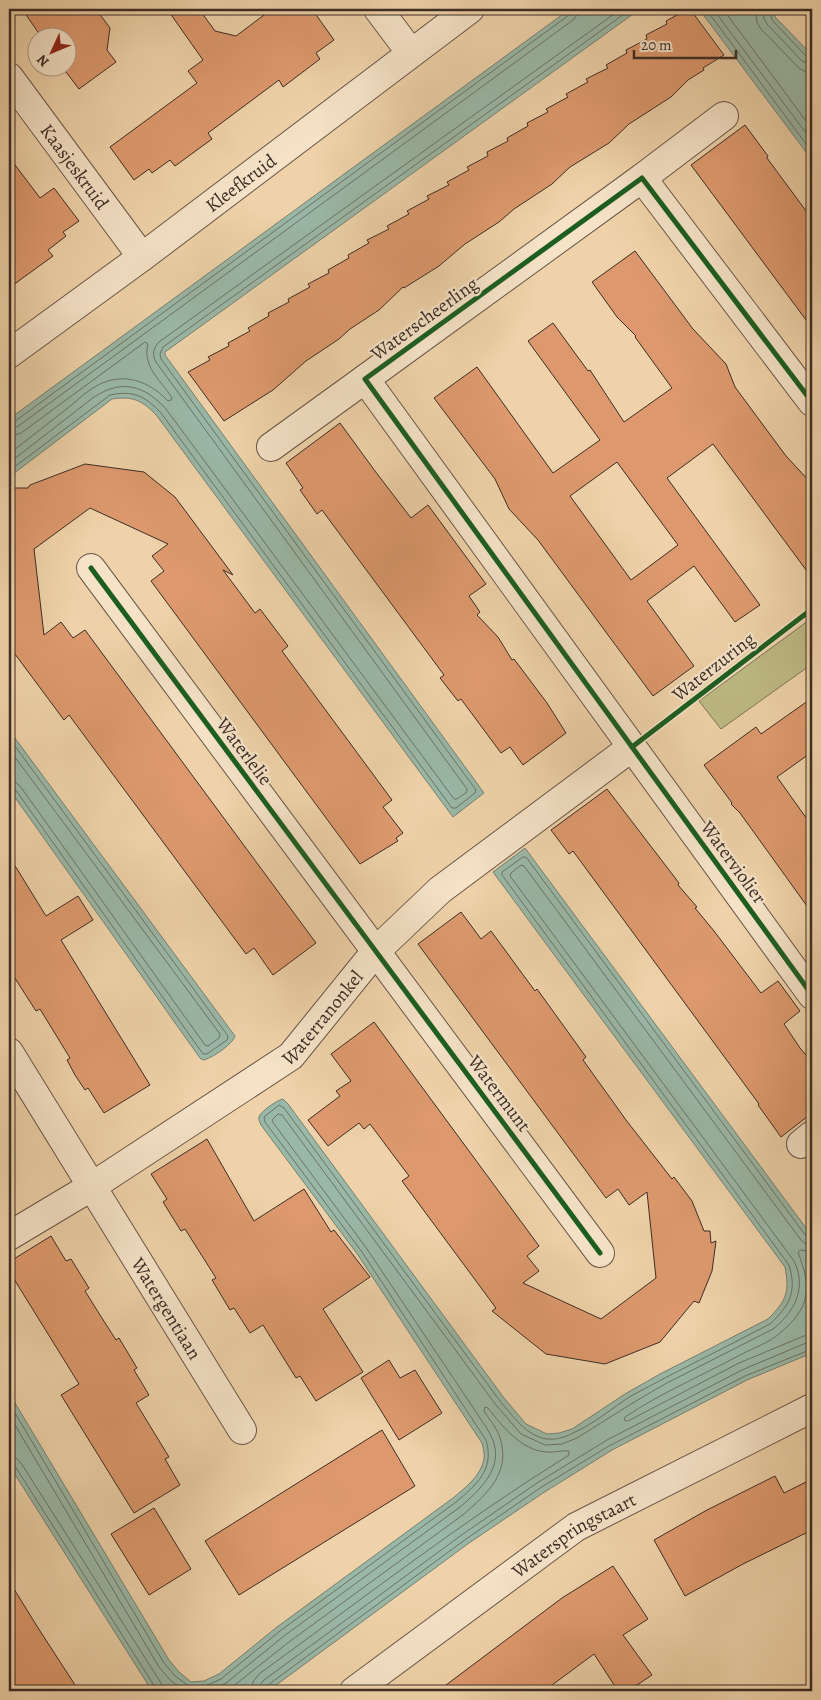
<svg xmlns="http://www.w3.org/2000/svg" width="821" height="1700" font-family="Alegreya,serif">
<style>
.green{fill:#beba84;stroke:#7d7456}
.water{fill:#9ab8a7;stroke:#748074}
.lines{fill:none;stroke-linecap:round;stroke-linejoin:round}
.shore{stroke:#6b7267;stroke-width:1}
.building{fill:#dd996d;stroke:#3c2d27;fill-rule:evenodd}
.minor-casing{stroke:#695648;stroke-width:30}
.minor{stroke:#f5e2c7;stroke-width:28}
.cycleway-casing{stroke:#f5e2c7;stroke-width:8}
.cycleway{stroke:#1b5e20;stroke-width:5}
.labels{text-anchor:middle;stroke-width:4.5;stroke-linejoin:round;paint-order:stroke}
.street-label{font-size:19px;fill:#3c2d27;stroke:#f5e2c7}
</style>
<rect width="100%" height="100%" fill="#efd2a9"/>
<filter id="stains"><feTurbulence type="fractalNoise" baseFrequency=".004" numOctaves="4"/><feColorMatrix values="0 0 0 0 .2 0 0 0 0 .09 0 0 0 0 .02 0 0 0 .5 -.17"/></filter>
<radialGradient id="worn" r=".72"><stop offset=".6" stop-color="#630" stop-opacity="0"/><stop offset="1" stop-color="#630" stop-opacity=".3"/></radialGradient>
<path class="green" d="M812 618V664L721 729 699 701Z"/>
<g class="water">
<path d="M570 9H640L165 352V355L484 793 453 817 157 416C142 400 133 396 112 399L9 477V419Z"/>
<path d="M699 9H774L775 17 812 55V160Z"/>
<path d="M9 730 235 1036C233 1044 211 1059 203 1060L200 1058 9 789Z"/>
<path d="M525 848 812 1236V1353L747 1380 612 1450 543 1493 469 1543 268 1691H152L9 1465V1393L169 1660 179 1672 191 1682 204 1681 219 1674 277 1627 453 1498C465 1488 481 1476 484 1459 485 1454 483 1448 482 1443L358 1255 261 1125C260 1122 258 1119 259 1117 260 1112 277 1100 283 1099L288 1104 504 1398 526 1424 547 1434 559 1433 572 1429 625 1394 660 1374 768 1319C786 1301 790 1293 785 1267L493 872Z"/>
</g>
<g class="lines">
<g class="shore">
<path d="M706 9 812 152"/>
<path d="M713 9 812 141"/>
<path d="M723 9 812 129"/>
<path d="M755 9 757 22 761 29 799 68 806 72H812"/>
<path d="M763 9 764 19 767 24 802 61 812 65"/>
<path d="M769 9 772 20 807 57 812 58"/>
<path d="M9 423 14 422 569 15 572 9"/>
<path d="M9 429 17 427 573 20 577 15 578 9"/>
<path d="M9 437 21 433 145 342 148 344C142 367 161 380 172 398L171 400 168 401C152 384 129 373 105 382 90 387 77 401 64 411 46 425 27 440 9 454"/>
<path d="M9 463 94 397C122 379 144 385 166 409L454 799H457L467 792V789L156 362C152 355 153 348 159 342L621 9"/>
<path d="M9 471 110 395C133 390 145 396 161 413L452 808H456L475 793 476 790 161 359 160 354 163 347 631 9"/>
<path d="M9 738 228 1036 227 1040 207 1054H203L15 789 9 787"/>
<path d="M9 749 220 1034 219 1038 208 1046 205 1045 20 786 15 782 9 781"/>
<path d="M812 1252 801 1250 798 1252C804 1269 810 1284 804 1303 800 1314 789 1326 780 1333 769 1343 753 1348 740 1355 701 1376 661 1393 625 1417L624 1420 628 1421 739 1363 804 1336 812 1335"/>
<path d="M9 1403 164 1663 175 1676 189 1686H205L221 1679 280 1631 456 1502C476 1485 495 1470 486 1440L362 1252 265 1122 264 1117 279 1105 284 1108 500 1401C513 1416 526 1436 547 1439 556 1440 566 1437 573 1433 594 1424 612 1408 631 1396 677 1371 724 1348 770 1324 790 1305 797 1292 789 1265L502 875V872L523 857H526L806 1236 812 1239"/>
<path d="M9 1415 159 1667 170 1680 185 1691"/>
<path d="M9 1457 16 1458 21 1463 161 1683 162 1691"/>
<path d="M9 1463 15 1466 155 1687 156 1691"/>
<path d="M209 1691 226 1683 284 1636 460 1507C480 1490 505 1467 492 1438 489 1431 484 1424 480 1418L367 1249 272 1121 273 1119 278 1114 282 1115 496 1405 521 1434 545 1445 562 1444 577 1438 631 1404 665 1384 773 1329C795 1312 807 1287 794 1261L510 876 511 873 521 865 524 866 801 1240 806 1244 812 1245"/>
<path d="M227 1691 289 1642 464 1514C488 1493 511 1472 500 1438 497 1428 489 1419 484 1411L485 1407 488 1408C502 1426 521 1450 546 1452 554 1453 562 1450 569 1451V1455C461 1522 361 1600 259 1674L253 1682 252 1691"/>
<path d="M259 1691 260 1685 264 1680 463 1534 537 1483 607 1440 742 1370 806 1343 812 1342"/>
<path d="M265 1691 268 1685 466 1539 540 1488 609 1446 745 1376 812 1349"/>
</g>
</g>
<g class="building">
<path d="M22 9H96L110 28 107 50 116 62 79 89 63 68H68V38H42Z"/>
<path d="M167 9H199L215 31 236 36 272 9H312L334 40 316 53 320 59 283 87 279 80 208 133 212 139 175 166 170 160 152 173 149 169 134 180 110 147 197 83 188 71 203 60Z"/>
<path d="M688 9H690L724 55 703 68 704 70 688 80 671 97 629 124 609 143 570 167 552 184 514 209 499 222 465 244 439 266 404 288 403 287 379 310 350 329 339 339 306 361 273 390 224 421 188 372 210 360 208 357 229 346 228 343 250 331 248 328 269 316 268 313 289 302 288 299 310 287 308 284 329 273 328 270 349 258 348 255 369 243 367 240 389 229 387 226 409 214 407 211 429 199 427 196 449 185 447 182 469 170 467 167 488 156 487 152 508 141 507 138 528 126 527 123 548 112 546 109 568 97 566 94 588 82 586 79 608 68 606 65 627 53 626 50 647 39 646 35 667 24 666 21Z"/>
<path d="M745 125 768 156 767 158 812 219V328L691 165Z"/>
<path d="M9 157 40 198 54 188 79 221 63 232 66 236 48 250 53 256 9 288Z"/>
<path d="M635 251 693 329 726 364 735 387 786 456 812 484V578L713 444 667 478 760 605 735 622 694 566 647 601 694 666 653 696 538 540 509 509 495 479 434 398 477 367 553 473 600 440 528 341 553 323 588 371 590 370 624 422 672 388 635 337 636 336 617 317 592 282ZM617 462 678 545 631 580 570 496Z"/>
<path d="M340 423 375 471 411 518 428 505 486 584 469 596 480 612 477 615 498 637 512 660 514 659 547 703 566 733 523 765 510 747 501 753 461 699 458 701 440 678 444 675 322 510 317 514 300 490 303 488 286 463Z"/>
<path d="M85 464 144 472 175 497 233 575 223 570 255 613 260 609 288 646 282 651 392 800 383 807 403 833 396 838 398 841 360 864 151 581 164 571 152 556 168 544 90 508 34 549 44 635 61 622 73 638 85 630 316 943 273 975 254 948 246 954 69 715 64 720 9 646V488H28L30 485Z"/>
<path d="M812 698V752L777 777 812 826V913L740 813 731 804 732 803 704 765 756 727 761 734Z"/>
<path d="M607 789 679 883 678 885 697 907 695 908 714 931 761 993 778 981 800 1011 784 1024 800 1048 812 1062V1113L781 1137 758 1105 759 1104 573 851 569 854 551 830Z"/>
<path d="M9 856 46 916 78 896 93 920 61 940 150 1085 104 1113 88 1088 85 1090 75 1075 67 1060 70 1058 40 1009 36 1011 9 969Z"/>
<path d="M461 912 481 939 491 931 535 991 537 989 586 1057 583 1060 626 1120 672 1179 674 1177 692 1201 704 1231H710L711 1243 716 1241 712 1271 699 1303 694 1301 660 1342 605 1364 546 1354 492 1311 496 1308 402 1181 409 1176 370 1124 364 1129 359 1123 328 1146 308 1120 340 1096 336 1091 351 1081 331 1054 374 1022 539 1246 527 1256 539 1271 523 1283 601 1319 656 1278 647 1192 629 1205 618 1189 606 1198 418 944Z"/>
<path d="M207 1139 254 1221 304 1189 331 1232 334 1230 370 1277 323 1309 363 1372 316 1401 300 1376 296 1378 263 1325 250 1333 234 1308 230 1310 212 1280 216 1278 185 1229 181 1231 163 1202 167 1199 151 1174Z"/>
<path d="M51 1236 66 1261 71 1259 89 1288 85 1291 100 1315 116 1340 119 1338 137 1368 134 1370 149 1395 136 1403 169 1457 165 1459 180 1485 134 1513 61 1395 79 1384 9 1271V1262Z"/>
<path d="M389 1360 400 1378 415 1370 442 1413 399 1440 361 1378Z"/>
<path d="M382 1430 415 1486 239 1595 205 1541Z"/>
<path d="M775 1476 784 1493 812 1479V1530L743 1564 685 1596 654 1540 707 1510Z"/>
<path d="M154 1508 191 1569 149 1595 111 1534Z"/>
<path d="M613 1566 648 1619 623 1635 652 1675 628 1691H618L594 1654 544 1691H438L562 1598Z"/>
<path d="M9 1581 40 1631 79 1691H9Z"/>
</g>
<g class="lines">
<g class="minor-casing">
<g id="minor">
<path d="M378 9 411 53"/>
<path id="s1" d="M9 77 142 257"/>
<path d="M642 178 724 116"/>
<path id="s2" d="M9 354 142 257 470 9"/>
<path d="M812 402 642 178 365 379 812 995"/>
<path d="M271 447 365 379"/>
<path d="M91 568 600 1253"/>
<path id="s3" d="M9 1052 242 1430"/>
<path d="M801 1144 812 1135"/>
<path id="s4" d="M9 1236 91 1187 291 1056 376 951 440 890 632 747"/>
<path id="s5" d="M354 1691 576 1527 812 1408"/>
</g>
</g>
<use href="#minor" class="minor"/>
<g class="cycleway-casing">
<g id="cycleway">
<path d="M812 402 642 178 365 379 812 995"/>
<path d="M91 568 600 1253"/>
<path d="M632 747 812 609"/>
</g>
</g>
<use href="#cycleway" class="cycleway"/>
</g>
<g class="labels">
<g class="street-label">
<text dy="7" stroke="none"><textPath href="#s1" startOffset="111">Kaasjeskruid</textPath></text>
<text dy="7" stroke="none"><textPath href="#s2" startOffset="288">Kleefkruid</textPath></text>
<text transform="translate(424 318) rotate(-36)" y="7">Waterscheerling</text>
<text transform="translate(713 666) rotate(-38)" y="7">Waterzuring</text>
<text transform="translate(245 751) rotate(53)" y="7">Waterlelie</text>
<text transform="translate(734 862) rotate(54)" y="7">Waterviolier</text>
<text dy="7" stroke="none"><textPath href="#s4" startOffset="384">Waterranonkel</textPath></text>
<text transform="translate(500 1093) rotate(53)" y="7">Watermunt</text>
<text dy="7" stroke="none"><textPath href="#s3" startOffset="301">Watergentiaan</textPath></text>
<text dy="7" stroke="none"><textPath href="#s5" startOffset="270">Waterspringstaart</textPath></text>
</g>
</g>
<rect width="821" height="1700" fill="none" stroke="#efd2a9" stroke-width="30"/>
<rect x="10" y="10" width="801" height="1680" fill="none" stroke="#3c2d27" stroke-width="2.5"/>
<rect x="15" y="15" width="791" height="1670" fill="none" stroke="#3c2d27"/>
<g transform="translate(52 52) rotate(226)"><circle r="24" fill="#f5e2c7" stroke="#ab9a87"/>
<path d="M0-4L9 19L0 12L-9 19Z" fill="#8f2418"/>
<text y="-8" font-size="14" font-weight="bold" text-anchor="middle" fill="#3c2d27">N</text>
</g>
<path d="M634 50v8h102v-8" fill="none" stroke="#3c2d27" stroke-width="2.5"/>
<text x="641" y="50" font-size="15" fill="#3c2d27" stroke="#f5e2c7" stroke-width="4" paint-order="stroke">20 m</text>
<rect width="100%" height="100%" filter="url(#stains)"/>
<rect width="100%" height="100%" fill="url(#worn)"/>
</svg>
